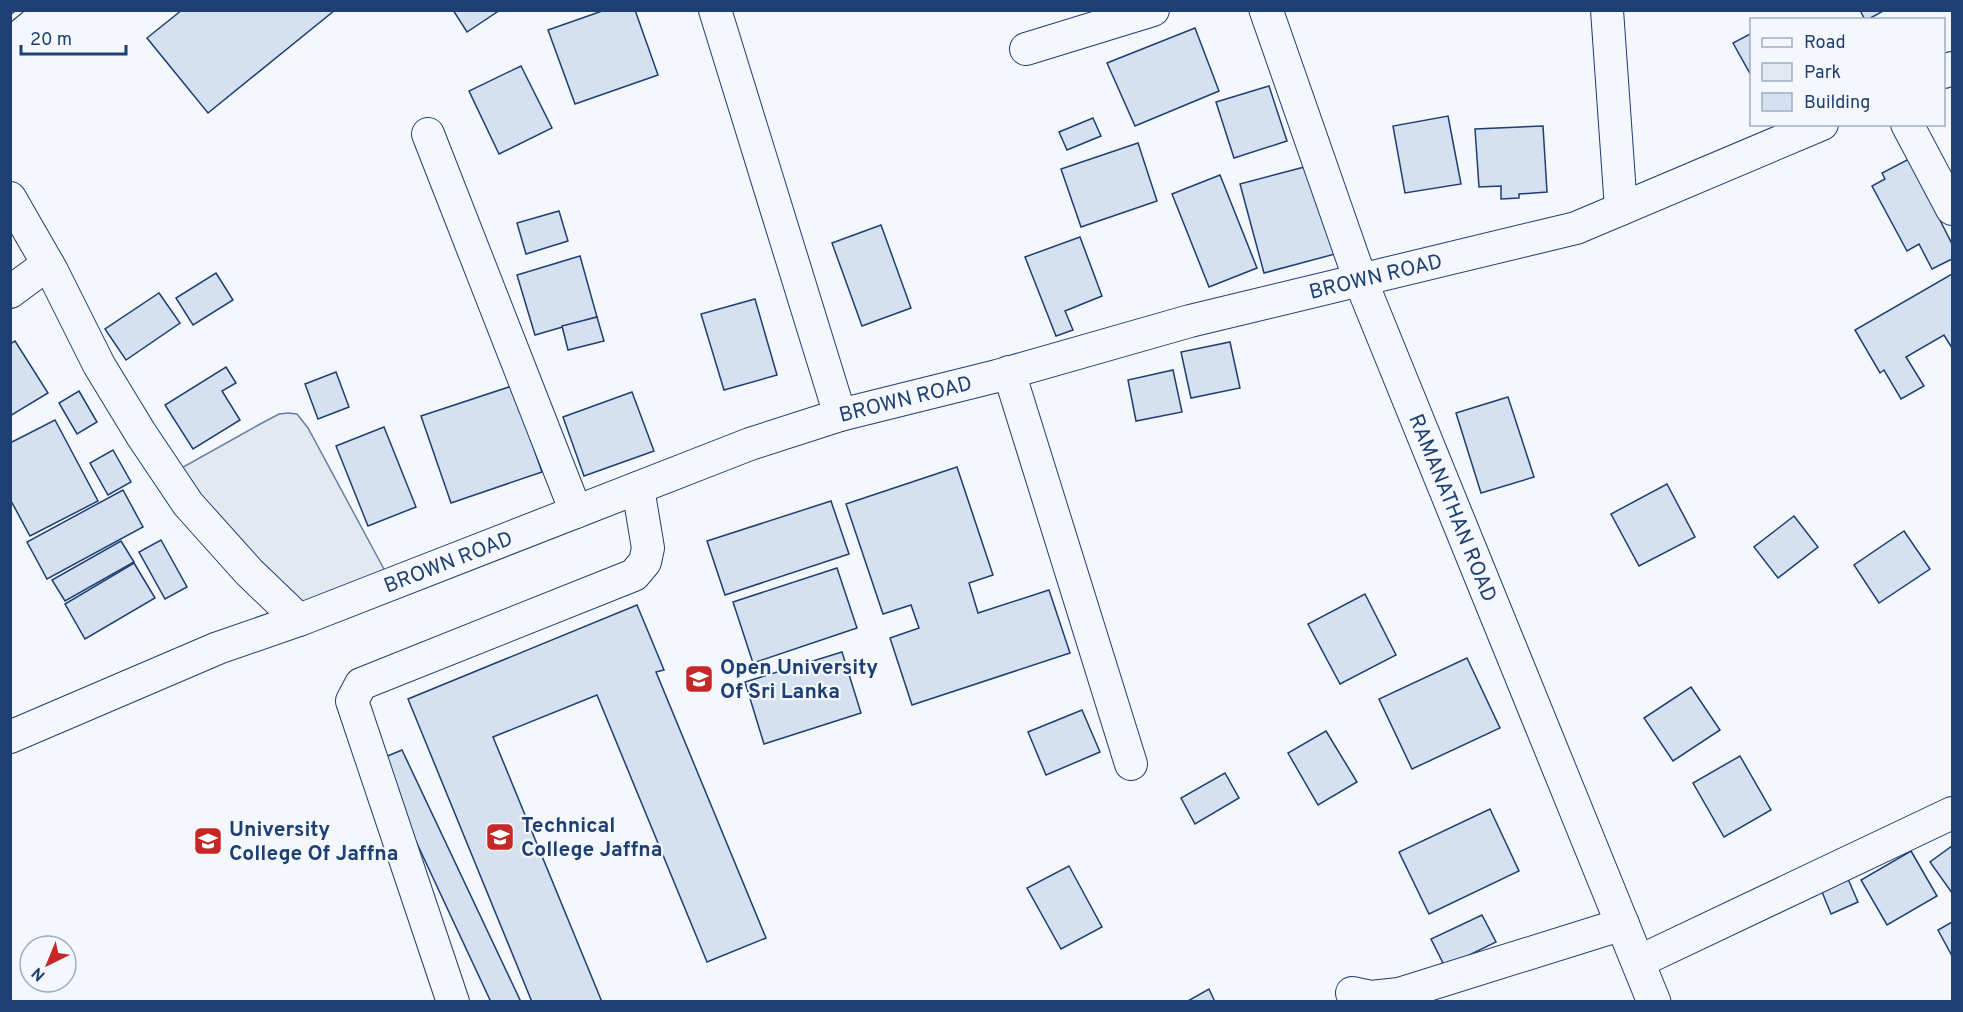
<svg xmlns="http://www.w3.org/2000/svg" width="1963" height="1012" font-family="Overpass,sans-serif">
<style>
.green{fill:#e3e9f0;stroke:#687fa3;stroke-width:1.5}
.building{fill:#d5e0f0;stroke:#1d3f73;stroke-width:1.5}
.lines{fill:none;stroke-linecap:round;stroke-linejoin:round}
.street-casing{stroke:#1d3f73;stroke-width:34}
.secondary-casing{stroke:#1d3f73;stroke-width:35}
.street{stroke:#f4f7fb;stroke-width:32}
.secondary{stroke:#f4f7fb;stroke-width:33}
.rail-casing{stroke:#1d3f73;stroke-width:7}
.rail{stroke:#f4f7fb;stroke-width:4.5;stroke-dasharray:14;stroke-linecap:butt}
.labels{text-anchor:middle;stroke-width:4.5;stroke-linejoin:round;paint-order:stroke}
.street-label{font-size:21px;fill:#1d3f73;stroke:#f4f7fb}
.poi-label{font-size:21px;font-weight:bold;fill:#1d3f73;stroke:#f4f7fb;text-anchor:start}
</style>
<rect width="100%" height="100%" fill="#f4f7fb"/>
<path class="green" d="M288 413 297 414 308 428 392 584 299 620 169 475 262 423 279 414Z"/>
<g class="building">
<path d="M182 10H335L208 113 147 38Z"/>
<path d="M453 10H500L467 32Z"/>
<path d="M605 10H635L658 75 575 104 548 30Z"/>
<path d="M1860 10H1885L1867 20H1865Z"/>
<path d="M1195 28 1219 91 1135 126 1107 63Z"/>
<path d="M1752 33V77L1733 43Z"/>
<path d="M521 66 552 128 499 154 469 91Z"/>
<path d="M1269 86 1287 141 1234 158 1216 102Z"/>
<path d="M1448 116 1461 184 1405 193 1393 126Z"/>
<path d="M1093 118 1101 136 1067 150 1059 132Z"/>
<path d="M1543 126 1547 192 1519 194V198L1501 199V186L1479 187 1475 129Z"/>
<path d="M1138 143 1157 201 1081 227 1061 169Z"/>
<path d="M1909 159 1952 244V259L1932 269 1919 244 1907 251 1872 186 1885 179 1882 173Z"/>
<path d="M1312 165 1335 254 1264 273 1240 184Z"/>
<path d="M1220 175 1257 268 1209 287 1172 194Z"/>
<path d="M559 211 568 241 526 254 517 223Z"/>
<path d="M881 225 911 308 862 326 832 243Z"/>
<path d="M1080 237 1102 296 1065 311 1073 330 1056 336 1025 257Z"/>
<path d="M580 256 597 317 535 335 517 275Z"/>
<path d="M216 273 233 300 193 325 176 298Z"/>
<path d="M1952 274V348L1944 335 1906 357 1924 386 1901 399 1884 370 1880 373 1855 330Z"/>
<path d="M159 293 180 323 126 360 105 329Z"/>
<path d="M755 299 777 375 724 390 701 314Z"/>
<path d="M597 317 604 341 568 350 562 326Z"/>
<path d="M15 341 48 393 10 416V344Z"/>
<path d="M1230 342 1240 388 1191 398 1181 352Z"/>
<path d="M226 367 236 383 222 391 240 420 193 449 165 405Z"/>
<path d="M1173 370 1182 412 1136 421 1128 380Z"/>
<path d="M336 372 349 407 318 419 305 384Z"/>
<path d="M512 386 542 472 451 503 421 416Z"/>
<path d="M79 391 97 422 77 434 59 403Z"/>
<path d="M632 392 654 451 584 476 563 417Z"/>
<path d="M1508 397 1534 477 1481 493 1456 413Z"/>
<path d="M55 420 98 501 30 536 10 499V443Z"/>
<path d="M384 427 416 507 368 526 336 446Z"/>
<path d="M113 450 131 482 108 495 90 463Z"/>
<path d="M957 467 993 575 969 583 978 613 1049 590 1070 653 912 705 890 638 919 628 911 605 883 614 846 504Z"/>
<path d="M1667 484 1695 537 1639 566 1611 514Z"/>
<path d="M123 490 143 527 47 579 27 542Z"/>
<path d="M831 501 849 554 725 595 707 541Z"/>
<path d="M1794 516 1818 547 1778 578 1754 547Z"/>
<path d="M1904 531 1930 569 1879 603 1854 565Z"/>
<path d="M161 540 187 587 165 599 139 552Z"/>
<path d="M121 541 134 562 65 601 52 580Z"/>
<path d="M134 563 155 598 85 639 65 604Z"/>
<path d="M837 568 857 628 753 663 733 602Z"/>
<path d="M1365 594 1396 655 1340 684 1308 624Z"/>
<path d="M637 605 664 670 656 672 766 938 707 962 597 695 493 737 602 1002H532L408 699Z"/>
<path d="M842 652 861 713 764 744 745 682Z"/>
<path d="M1467 658 1500 728 1412 769 1379 699Z"/>
<path d="M1691 687 1720 730 1673 761 1644 718Z"/>
<path d="M1082 710 1100 752 1046 775 1028 732Z"/>
<path d="M1326 731 1357 782 1318 805 1288 753Z"/>
<path d="M402 750 521 1002H491L378 760Z"/>
<path d="M1740 756 1771 810 1724 837 1693 783Z"/>
<path d="M1225 773 1239 798 1195 824 1181 798Z"/>
<path d="M1490 809 1519 871 1429 914 1399 852Z"/>
<path d="M1952 846V893L1930 862Z"/>
<path d="M1911 851 1937 896 1887 925 1861 880Z"/>
<path d="M1069 866 1102 927 1061 949 1027 888Z"/>
<path d="M1845 872 1858 902 1831 914 1818 882Z"/>
<path d="M1482 915 1496 942 1445 967 1431 939Z"/>
<path d="M1952 922V956L1938 930Z"/>
<path d="M1209 989 1215 1002H1186Z"/>
</g>
<g class="lines">
<g class="street-casing">
<g id="street">
<path d="M715 10 840 415"/>
<path d="M1607 10 1621 209"/>
<path d="M1026 49 1153 10"/>
<path d="M1944 72 1952 68"/>
<path d="M1907 124 1952 209"/>
<path d="M428 134 576 512"/>
<path d="M10 198 52 271 99 365 141 434 188 504 249 572 299 620"/>
<path d="M10 292 48 264"/>
<path d="M1009 372 1131 764"/>
<path id="s1" d="M10 737 218 648 299 620 750 444 840 415 997 376 1190 321 1576 228 1822 124"/>
<path d="M1638 962 1952 813"/>
<path d="M1352 993 1371 997 1399 994 1623 924"/>
<path d="M453 1002 352 701 361 684 634 575 645 562 648 548 638 488"/>
</g>
</g>
<g class="secondary-casing">
<g id="secondary">
<path id="s2" d="M1266 10 1360 279 1654 1002"/>
</g>
</g>
<use href="#street" class="street"/>
<use href="#secondary" class="secondary"/>
<g class="rail-casing">
<path id="rail" d="M10 19 21 10"/>
</g>
<use href="#rail" class="rail"/>
</g>
<defs>
<g id="university-square" transform="scale(1.5)"><rect x="-9" y="-9" width="18" height="18" rx="4" fill="#c62828" stroke="#f4f7fb"/><path d="M0-5L7-2L0 1L-7-2ZM-4 1L0 2.5L4 1V4Q0 6-4 4Z" fill="#fff"/></g>
</defs>
<g fill-rule="evenodd">
<use href="#university-square" x="699" y="679"/>
<use href="#university-square" x="500" y="837"/>
<use href="#university-square" x="208" y="841"/>
</g>
<g class="labels">
<g class="street-label">
<text dy="7" stroke="none"><textPath href="#s1" startOffset="1444">BROWN ROAD</textPath></text>
<text dy="7" stroke="none"><textPath href="#s1" startOffset="958">BROWN ROAD</textPath></text>
<text dy="7" stroke="none"><textPath href="#s2" startOffset="532">RAMANATHAN ROAD</textPath></text>
<text dy="7" stroke="none"><textPath href="#s1" startOffset="472">BROWN ROAD</textPath></text>
</g>
<g class="poi-label">
<text x="720" y="674">Open University<tspan x="720" dy="24">Of Sri Lanka</tspan></text>
<text x="521" y="832">Technical<tspan x="521" dy="24">College Jaffna</tspan></text>
<text x="229" y="836">University<tspan x="229" dy="24">College Of Jaffna</tspan></text>
</g>
</g>
<rect width="1963" height="1012" fill="none" stroke="#1d3f73" stroke-width="24"/>
<rect x="1750" y="18" width="195" height="108" fill="#f4f7fb" stroke="#9eadc5" stroke-width="1.5"/>
<rect x="1762" y="38" width="30" height="9" fill="#f4f7fb" stroke="#9eadc5" stroke-width="1.5"/>
<text x="1804" y="48" font-size="18" fill="#1d3f73">Road</text>
<rect x="1762" y="63" width="30" height="18" fill="#e3e9f0" stroke="#9eadc5" stroke-width="1.5"/>
<text x="1804" y="78" font-size="18" fill="#1d3f73">Park</text>
<rect x="1762" y="93" width="30" height="18" fill="#d5e0f0" stroke="#9eadc5" stroke-width="1.5"/>
<text x="1804" y="108" font-size="18" fill="#1d3f73">Building</text>
<g transform="translate(48 964) rotate(223)"><circle r="28" fill="#f4f7fb" stroke="#9eadc5" stroke-width="1.5"/>
<path d="M0-4.5L10 22L0 15L-10 22Z" fill="#c62828"/>
<text y="-9" font-size="16" font-weight="bold" text-anchor="middle" fill="#1d3f73">N</text>
</g>
<path d="M21 45v9h105v-9" fill="none" stroke="#1d3f73" stroke-width="3"/>
<text x="30" y="45" font-size="18" fill="#1d3f73" stroke="#f4f7fb" stroke-width="4.5" paint-order="stroke">20 m</text>
</svg>
